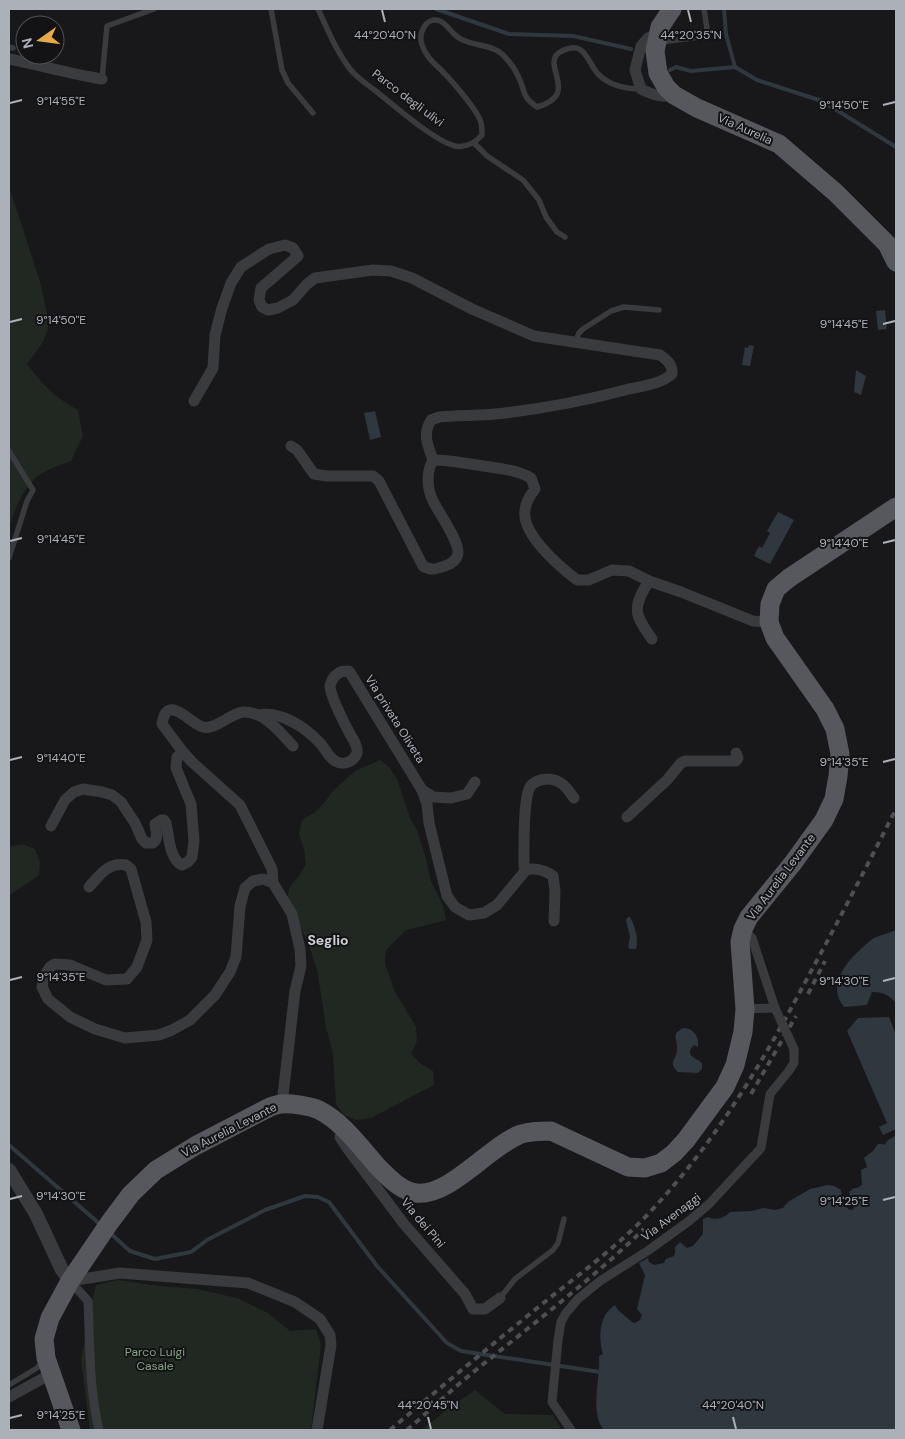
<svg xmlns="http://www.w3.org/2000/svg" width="905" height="1439" font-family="'DM Sans',sans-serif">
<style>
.green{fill:#212821}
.water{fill:#2f383e}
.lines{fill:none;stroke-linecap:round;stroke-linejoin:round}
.stream{stroke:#2f383e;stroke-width:4}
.service{stroke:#3a3b3f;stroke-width:5.5}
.pedestrian{stroke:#3a3b3f;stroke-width:9}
.minor{stroke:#3a3b3f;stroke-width:11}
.tertiary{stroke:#3a3b3f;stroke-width:14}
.primary{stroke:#56585e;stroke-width:19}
.rail{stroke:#4d4f54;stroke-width:4;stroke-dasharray:6 5;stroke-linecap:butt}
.pedestrian-bridge{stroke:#3a3b3f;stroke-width:9}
.ticks{fill:none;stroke:#acb0b9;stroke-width:2}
.labels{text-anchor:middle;stroke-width:4;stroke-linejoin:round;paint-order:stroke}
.street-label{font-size:12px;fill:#acb0b9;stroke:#131315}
.park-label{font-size:12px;fill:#84a385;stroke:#131315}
.neighbourhood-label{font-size:14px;font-weight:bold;fill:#cccfd5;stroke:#131315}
.ticks-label{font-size:12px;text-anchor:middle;fill:#acb0b9;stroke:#131315;stroke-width:4;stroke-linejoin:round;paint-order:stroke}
</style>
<rect width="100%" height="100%" fill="#18181a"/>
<g class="green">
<path d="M9 186 41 285 47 314 48 328 43 342 27 364C43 385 54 397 78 410L83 436 71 461C61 465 45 470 38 476 23 488 15 509 9 527Z"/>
<path d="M380 760 390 768 397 779 410 818 417 830 425 855 431 881 443 906 446 920 406 930 386 950 385 963 394 990 416 1027 417 1041 411 1054 421 1064 433 1071 434 1085 371 1118 357 1120 344 1115 336 1104 333 1054 326 1027 317 969 308 942 287 902 289 888 299 876 306 864 304 849 299 834 302 820 314 813 324 803 333 791 355 771Z"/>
<path d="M22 844 35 849 40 862 39 875C29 883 18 888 9 896V847Z"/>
<path d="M118 1280 159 1286 197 1289 237 1298 268 1313 290 1331 316 1329 321 1345 311 1430H90L81 1360 89 1315 96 1285Z"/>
<path d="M475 1390 505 1414 553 1415 562 1430H422L450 1407Z"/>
</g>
<g class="water">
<path d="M885 310 887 329 878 330 876 311Z"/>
<path d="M749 345 754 346 750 366 742 365 745 347 748 348Z"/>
<path d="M856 370 866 376 861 395 854 392Z"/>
<path d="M375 411 381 437 370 440 364 413Z"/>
<path d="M778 512 794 520 770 564 754 556 759 546 762 548 770 533 767 531Z"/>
<path d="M628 917H630C635 926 639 939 636 949H630L628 947 630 937 626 920Z"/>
<path d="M896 930V1003C889 995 883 992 872 992L867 1005 844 1007C827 986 845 963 861 949 865 945 869 941 874 938 881 935 889 933 896 930Z"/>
<path d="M889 1017 896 1035V1129L883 1135 879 1127 887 1123 847 1031 858 1018Z"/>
<path d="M683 1028C694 1028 699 1037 698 1047L694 1045C683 1056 696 1057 702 1063V1069L698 1073 678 1072C667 1062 677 1060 677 1049 678 1038 670 1035 683 1028Z"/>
<path d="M896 1135V1430H604C589 1413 601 1378 599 1356L603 1354C598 1338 599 1315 615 1305L618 1310 632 1322 635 1323 640 1320 642 1315 637 1309 645 1275 639 1263 648 1258 649 1262 654 1265 664 1263 666 1259 674 1256 675 1253V1247L680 1242 687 1248 693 1246 703 1234V1219L708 1217C716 1221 724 1218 730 1212L751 1211 764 1208 775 1210 783 1208 788 1202 810 1189 828 1185 834 1186 841 1190 842 1200 848 1209 852 1210 854 1208 849 1192 854 1188H857L862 1185 861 1170 867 1167 864 1158 873 1151 878 1144H883L885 1145 887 1141Z"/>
</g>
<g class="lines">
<g class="stream">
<path d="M436 9 509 34 573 36 631 49"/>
<path d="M724 9 726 34 735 67"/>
<path d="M670 70 676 67 691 71 735 67 757 80 822 101 896 147"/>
<path d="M9 1145 102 1226"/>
<path d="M109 1232 130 1251 155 1259 191 1252 207 1240 265 1210 305 1196 318 1197 329 1202 377 1266 447 1343 461 1351 600 1372"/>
</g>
<g class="service">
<path d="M271 9 282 70 288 83 313 113"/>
<path d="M318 9C328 30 336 51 350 69 357 78 368 85 377 92 396 107 433 140 455 146 467 148 475 143 482 135 482 131 482 127 481 123 479 112 452 81 443 72 434 63 426 57 422 45 418 33 426 16 440 21 445 23 450 30 454 34 467 47 490 43 502 54 508 60 515 69 518 76 526 91 520 95 537 107 583 94 537 63 562 51 585 39 587 62 598 74 609 85 626 89 641 89"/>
<path d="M661 42 708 36 704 9"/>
<path d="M9 47 13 48"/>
<path d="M102 79 107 26 154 9"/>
<path d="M474 143 487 156 523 180 539 200 546 217 557 232 565 237"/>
<path d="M575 342 579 333 583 329 611 311 624 307 659 310"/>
<path d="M9 451 33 490 27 501 9 558"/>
<path d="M500 1298 515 1279 553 1250 558 1243 564 1219"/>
<path d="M9 1385 37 1368 43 1361"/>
</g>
<g class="pedestrian">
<path d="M743 929 752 938 775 1008 745 1009"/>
<path d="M70 1281 88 1301C90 1345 89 1388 99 1430"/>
<path d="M571 1430 552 1402 558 1340 561 1322 566 1313 578 1299 600 1281 649 1250 689 1221 709 1204 761 1148 770 1094 788 1072 794 1063V1049"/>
</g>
<g class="minor">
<path d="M659 33 648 38 641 46 635 70 641 89C654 95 660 98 674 95"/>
<path d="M9 59C40 65 71 74 102 79"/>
<path d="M194 401 213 368 215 335 222 308 231 283 241 267 269 249 285 245 293 248 298 256 261 288 259 300 262 307 268 310 278 308 293 300 307 284 315 278 373 270 391 271 412 278 472 309 534 336 660 355C667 360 673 365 672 374 661 384 643 386 629 389 588 400 547 408 505 413 483 416 461 415 439 417L431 420C422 435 428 445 433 460"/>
<path d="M291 446 297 450 314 474 327 476H373L379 481 423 566C431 571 436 569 445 566 451 564 457 560 458 553 459 541 439 513 433 501 427 489 426 472 433 460 448 460 462 463 477 465 495 468 515 469 531 478L535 489C531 494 526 502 525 510 521 534 560 567 577 580H589L612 570 629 571 649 581 681 592 753 621 769 622"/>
<path d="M649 581C632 608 634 614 652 639"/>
<path d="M259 715C281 711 305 727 320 743 325 748 328 757 335 761 340 764 347 764 352 760 355 757 358 754 357 750 357 744 352 738 349 732 344 723 330 695 330 686 331 682 332 679 335 676 340 671 343 671 349 671L422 790 433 797 451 798 467 794 475 782"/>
<path d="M422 790 427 804 429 823 447 896 455 907 469 915 484 913 497 905 526 870C534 867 547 871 553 876L555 891 554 921"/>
<path d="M627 817 667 780 681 763 685 761H736L738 758 736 753"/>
<path d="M51 826 65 800 74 792 83 789 102 792 112 795 121 802 135 823 142 839 146 843H153C159 839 156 831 155 824L161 820H164L166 823C169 835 169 859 182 865L188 862 192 857 194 841 191 804 176 768 177 757 183 752"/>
<path d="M526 870 524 866C524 849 523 799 530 787 533 782 541 779 547 779 561 779 567 788 574 798"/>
<path d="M273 883 272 869 240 805 192 762 183 752 162 724C167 691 191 725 203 727 210 729 218 724 225 720 230 717 237 713 243 712 264 711 280 732 293 746"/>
<path d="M89 887C100 875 108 862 126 865L131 869 146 922 147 940 137 967 127 979 106 980 70 965 55 964 50 967 44 976 42 987 48 999 70 1017 95 1029 125 1038 159 1035 172 1030 190 1020 215 995 230 972 236 957 240 906 245 888 253 881 263 879 273 883 292 914 300 949 301 966 295 991 282 1104"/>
<path d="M343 1128 340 1137 347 1148 404 1224 465 1294 473 1309H485L500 1298"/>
<path d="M70 1281 120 1273 248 1283 295 1302 320 1319 330 1335 331 1345 317 1430"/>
<path d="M9 1397 51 1374"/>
</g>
<path class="tertiary" d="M9 1170 36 1214 62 1270 70 1281"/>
<g class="primary">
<path d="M672 9 660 27 655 51 658 73 666 87 674 95 697 108 779 144 836 193 887 244 896 262"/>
<path d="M71 1430 46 1358 44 1339 50 1318 70 1281 110 1222 131 1194 156 1170 195 1146 270 1107C274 1106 278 1104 281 1104 290 1103 311 1106 319 1110 343 1122 361 1148 379 1168 389 1178 401 1191 416 1193 450 1197 489 1146 521 1134 531 1131 541 1131 551 1131L628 1167 645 1168 661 1163 674 1153 686 1140 725 1087 735 1065 743 1032 745 1009 740 942 743 929 749 917 793 863 824 820 834 799 838 776 840 754 835 729 825 709 775 638 769 622 770 604 776 589 789 578 896 507"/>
</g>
<g class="rail">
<path d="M808 994 825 961"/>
<path d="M751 1094 796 1016"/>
<path d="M390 1430C440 1388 490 1346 541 1305 578 1275 617 1247 650 1212 716 1142 764 1060 809 975 839 920 868 864 896 809"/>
<path d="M407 1430C428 1412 449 1392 471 1374 529 1327 590 1281 644 1229"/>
</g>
<path class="pedestrian-bridge" d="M775 1008 794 1049"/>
</g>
<path class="ticks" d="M382 10 385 22M688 10 691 22M10 103 22 100M883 105 895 102M10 322 22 319M883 324 895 321M10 541 22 538M883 543 895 540M10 760 22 757M883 762 895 759M10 980 22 977M883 981 895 978M10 1199 22 1196M883 1200 895 1197M428 1417 431 1429M733 1417 736 1429M10 1418 22 1415"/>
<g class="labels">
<g class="street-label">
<text transform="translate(408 98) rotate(37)" y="4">Parco degli ulivi</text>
<text transform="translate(745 129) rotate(24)" y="4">Via Aurelia</text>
<text transform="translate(395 719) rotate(58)" y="4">Via privata Oliveta</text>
<text transform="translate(781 877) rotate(-53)" y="4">Via Aurelia Levante</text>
<text transform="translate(229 1130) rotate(-27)" y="4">Via Aurelia Levante</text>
<text transform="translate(671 1217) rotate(-37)" y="4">Via Avenaggi</text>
<text transform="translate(423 1223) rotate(50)" y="4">Via dei Pini</text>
</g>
<g class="park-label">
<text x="155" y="1356">Parco Luigi<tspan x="155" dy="14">Casale</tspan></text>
</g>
<g class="neighbourhood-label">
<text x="328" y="945">Seglio</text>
</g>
</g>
<g class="ticks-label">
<text x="385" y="39">44°20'40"N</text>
<text x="691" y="39">44°20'35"N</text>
<text x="61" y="105">9°14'55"E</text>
<text x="844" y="109">9°14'50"E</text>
<text x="61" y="324">9°14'50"E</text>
<text x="844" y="328">9°14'45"E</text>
<text x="61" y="543">9°14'45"E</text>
<text x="844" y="547">9°14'40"E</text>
<text x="61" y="762">9°14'40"E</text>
<text x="844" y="766">9°14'35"E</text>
<text x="61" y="981">9°14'35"E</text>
<text x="844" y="985">9°14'30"E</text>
<text x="61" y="1200">9°14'30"E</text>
<text x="844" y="1205">9°14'25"E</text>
<text x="428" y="1409">44°20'45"N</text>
<text x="733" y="1409">44°20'40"N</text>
<text x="61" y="1419">9°14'25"E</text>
</g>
<rect width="905" height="1439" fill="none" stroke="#acb0b9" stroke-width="20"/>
<g transform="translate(40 40) rotate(256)"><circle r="24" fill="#131315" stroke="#505257"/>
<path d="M0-4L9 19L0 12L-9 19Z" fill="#e6a945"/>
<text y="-8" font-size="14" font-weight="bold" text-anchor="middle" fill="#acb0b9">N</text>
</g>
</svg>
